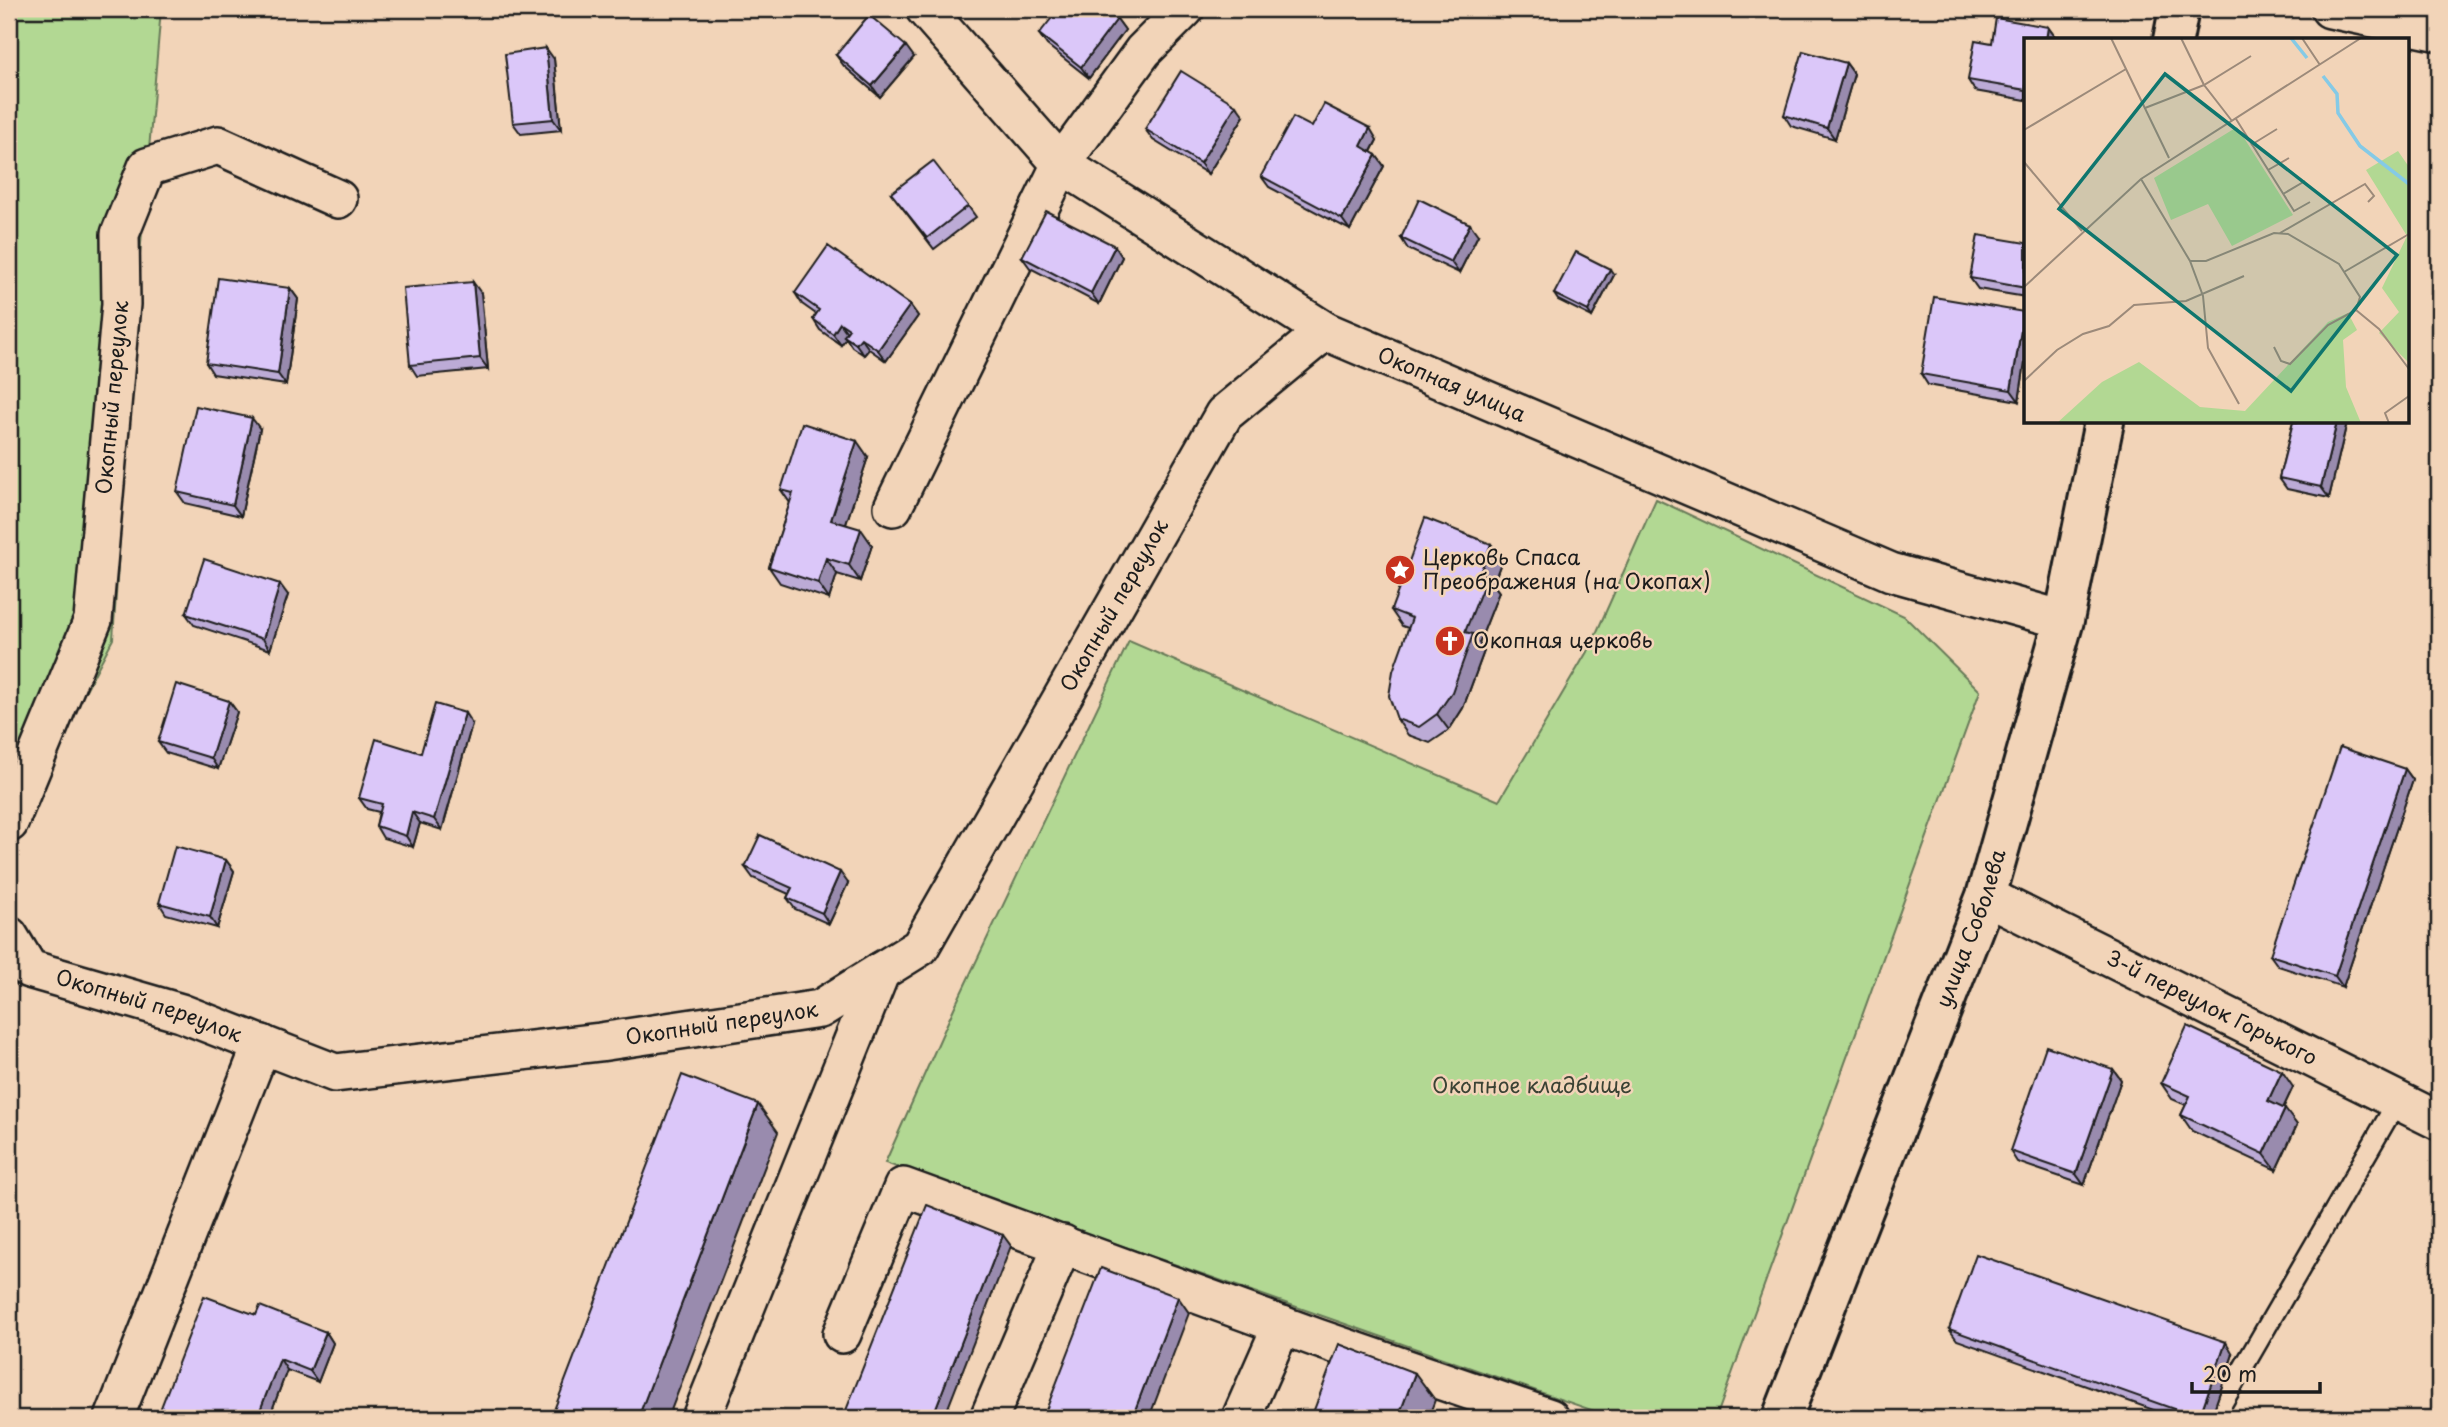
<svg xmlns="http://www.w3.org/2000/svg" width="2448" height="1427" font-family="'Playpen Sans',sans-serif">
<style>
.green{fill:#b2d893;stroke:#677a58;stroke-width:2}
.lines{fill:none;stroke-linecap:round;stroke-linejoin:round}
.lane-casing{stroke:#1c1c1c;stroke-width:23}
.street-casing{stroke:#1c1c1c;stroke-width:42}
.secondary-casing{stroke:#1c1c1c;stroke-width:44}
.lane{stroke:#f2d4b8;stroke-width:18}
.street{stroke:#f2d4b8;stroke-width:37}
.secondary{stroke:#f2d4b8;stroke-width:38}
.wall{fill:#bcabd6;stroke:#1c1c1c;stroke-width:2}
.shaded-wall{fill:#998bae;stroke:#1c1c1c;stroke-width:2}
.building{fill:#dbc7f9;stroke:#1c1c1c;stroke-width:2}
.labels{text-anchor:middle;stroke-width:5;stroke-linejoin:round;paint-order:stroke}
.street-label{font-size:21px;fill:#1c1c1c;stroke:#f2d4b8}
.poi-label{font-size:21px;fill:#1c1c1c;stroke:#f2d4b8;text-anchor:start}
.park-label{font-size:21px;fill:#3a4234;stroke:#f2d4b8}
.inset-river{fill:none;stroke:#85cae6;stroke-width:3.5}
.inset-road{fill:none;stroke:#9c8a7a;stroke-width:2}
.view{fill:#0f766e;fill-opacity:0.15;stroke:#0f766e;stroke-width:3.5}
.inset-edge{fill:none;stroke:#1c1c1c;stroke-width:3.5}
</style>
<rect width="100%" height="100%" fill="#f2d4b8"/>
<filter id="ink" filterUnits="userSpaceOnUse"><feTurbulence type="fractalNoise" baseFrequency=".0143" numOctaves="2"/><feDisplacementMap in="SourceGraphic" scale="14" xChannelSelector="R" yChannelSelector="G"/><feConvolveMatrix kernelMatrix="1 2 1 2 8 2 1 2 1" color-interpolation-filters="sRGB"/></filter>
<g filter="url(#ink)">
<g class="green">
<path d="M9 9H161L135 314 113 639 29 797 9 788Z"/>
<path d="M1656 499 1904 616 1980 691 1716 1418H1614L885 1163 954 1008 1129 641 1499 801 1591 645Z"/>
</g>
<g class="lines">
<g class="lane-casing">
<path id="lane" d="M2214 1418 2398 1100"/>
</g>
<g class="street-casing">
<g id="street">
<path id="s1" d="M925 9 1061 164 1325 331 1891 572 2064 620"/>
<path d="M2330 9 2439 32"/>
<path d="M893 507 1061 164 1143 51 1185 9"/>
<path id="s2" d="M9 823 93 620 121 304 120 234 147 167 218 145 338 199"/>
<path id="s3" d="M1986 896 2439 1121"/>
<path id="s4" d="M9 936 29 969 181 1013 335 1073 600 1042 820 1009 920 947 1224 414 1325 331"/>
<path d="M842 1334 903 1187 1317 1338 1550 1418"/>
<path d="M114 1418 262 1044"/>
<path d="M701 1418 881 971"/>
<path d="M989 1418 1063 1244"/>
<path d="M1241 1418 1282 1325"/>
</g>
</g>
<g class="secondary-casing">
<g id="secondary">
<path d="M2173 40 2179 9"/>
<path id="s5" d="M1782 1418 1986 896 2064 620 2104 422"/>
</g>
</g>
<use href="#lane" class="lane"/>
<use href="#street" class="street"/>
<use href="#secondary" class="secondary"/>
</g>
<g class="wall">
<path d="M1117 19 1125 30 1089 78 1047 45 1039 34Z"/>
<path d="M2048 27 2056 38V40H2026V100L1975 91 1968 80 1992 43Z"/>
<path d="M836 55 914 57 880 97 844 66Z"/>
<path d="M554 59 561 130 521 134 513 123Z"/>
<path d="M1846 63 1854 74 1835 139 1791 126 1784 115Z"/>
<path d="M1244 116 1208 174 1153 140 1145 129Z"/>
<path d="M1312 127 1377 140 1371 152 1376 155 1384 166 1350 230 1269 187 1261 176Z"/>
<path d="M891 193 968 206 976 217 934 249Z"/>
<path d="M1478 235 1459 273 1408 249 1401 238Z"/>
<path d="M2026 243V297L1978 289 1970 278Z"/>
<path d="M1022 257H1122L1099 304 1030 268Z"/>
<path d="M1614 275 1592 317 1558 300 1554 294Z"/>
<path d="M290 288 298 299 286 385 213 374 206 363Z"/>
<path d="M481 293 488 369 417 376 410 365Z"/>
<path d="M795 293 910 305 918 316 886 361 869 349 864 355 852 347 846 338 841 345 820 330 813 319 816 314 802 304Z"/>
<path d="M2024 312 2026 316V356L2019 401 1928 385 1921 374Z"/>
<path d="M2293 422H2347L2329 498 2287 489 2279 478Z"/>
<path d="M260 429 241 516 185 503 177 492Z"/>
<path d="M868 457 846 524 872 545 860 581 837 574 829 599 780 583 769 567 790 503 781 490Z"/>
<path d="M1491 544 1502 560 1493 584 1499 592 1479 643 1484 651 1463 708 1449 730 1430 743 1408 735 1397 719 1408 628 1402 626 1391 610Z"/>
<path d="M288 595 270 650 194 625 186 614Z"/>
<path d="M229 701 237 712 218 769 166 753 158 742Z"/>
<path d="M472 724 442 830 420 823 413 847 383 838 376 826 379 812 367 809 359 798 421 753Z"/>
<path d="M2405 769 2413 780 2343 987 2278 966 2270 955Z"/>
<path d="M226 860 234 871 217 928 166 914 159 903Z"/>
<path d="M745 867 848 883 829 924 795 909 787 898 789 894 753 878Z"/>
<path d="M2113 1069 2121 1080 2084 1185 2017 1162 2010 1151Z"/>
<path d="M2161 1083 2293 1087 2283 1108 2297 1125 2276 1170 2192 1131 2181 1115 2186 1105 2172 1099Z"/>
<path d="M256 1315 326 1332 333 1343 318 1382 287 1370 269 1418Z"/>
<path d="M1949 1329 2233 1354 2211 1418H2176L1957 1340Z"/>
</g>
<g class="shaded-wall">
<path d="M1117 19 1125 30 1089 78 1081 67Z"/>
<path d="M2048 27 2056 38V40H2046Z"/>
<path d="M906 46 914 57 880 97 872 86Z"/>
<path d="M546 48 554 59 561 130 553 119Z"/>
<path d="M1846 63 1854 74 1835 139 1827 128Z"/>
<path d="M1236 105 1244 116 1208 174 1200 163Z"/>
<path d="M1370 128 1377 140 1368 157 1361 146Z"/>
<path d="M1376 155 1384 166 1350 230 1342 219Z"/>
<path d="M1470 224 1478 235 1459 273 1451 262Z"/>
<path d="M1115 246 1122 257 1099 304 1091 293Z"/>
<path d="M1610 269 1614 275 1592 317 1588 311Z"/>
<path d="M473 282 481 293 488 369 480 358Z"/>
<path d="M290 288 298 299 286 385 278 374Z"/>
<path d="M910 305 918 316 886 361 878 350Z"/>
<path d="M2024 312 2026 316V356L2019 401 2011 390Z"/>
<path d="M840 323 848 334 844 336 846 338 841 345 833 334Z"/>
<path d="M861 338 869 349 864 355 856 344Z"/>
<path d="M252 418 260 429 241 516 233 505Z"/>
<path d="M2337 422H2347L2329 498 2321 487Z"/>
<path d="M857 441 868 457 842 536 831 520Z"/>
<path d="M861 529 872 545 860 581 849 565Z"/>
<path d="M1491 544 1502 560 1493 584 1499 592 1479 643 1484 651 1463 708 1449 730 1437 714 1465 632 1480 573Z"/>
<path d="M826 558 837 574 829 599 818 583Z"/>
<path d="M280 584 288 595 270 650 263 639Z"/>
<path d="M229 701 237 712 218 769 211 758Z"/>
<path d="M465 713 472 724 442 830 434 819Z"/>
<path d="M2405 769 2413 780 2343 987 2335 976Z"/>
<path d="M412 812 420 823 413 847 406 836Z"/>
<path d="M226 860 234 871 217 928 210 917Z"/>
<path d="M840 872 848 883 829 924 822 913Z"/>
<path d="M2113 1069 2121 1080 2084 1185 2076 1174Z"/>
<path d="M2282 1071 2293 1087 2279 1117 2268 1101Z"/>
<path d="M758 1104 778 1132 668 1418H638Z"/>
<path d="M2285 1109 2297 1125 2276 1170 2264 1154Z"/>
<path d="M1003 1235 1011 1246 944 1418H932Z"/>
<path d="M1178 1297 1189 1313 1149 1418H1132Z"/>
<path d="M326 1332 333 1343 318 1382 310 1371Z"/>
<path d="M2226 1342 2233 1354 2211 1418H2199Z"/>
<path d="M280 1359 287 1370 269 1418H257Z"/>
<path d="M1415 1373 1435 1400 1428 1418H1398Z"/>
</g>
<g class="building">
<path d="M1059 9H1103L1117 19 1081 67 1039 34Z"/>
<path d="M869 15 906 46 872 86 836 55Z"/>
<path d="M1996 18 2048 27 2046 40H2026V90L1968 80 1975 40 1992 43Z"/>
<path d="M546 48 553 119 513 123 505 54Z"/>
<path d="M1803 51 1846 63 1827 128 1784 115Z"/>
<path d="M1181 71 1236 105 1200 163 1145 129Z"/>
<path d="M1324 104 1370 128 1361 146 1376 155 1342 219 1261 176 1293 117 1312 127Z"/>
<path d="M933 161 968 206 927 238 891 193Z"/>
<path d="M1419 199 1470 224 1451 262 1401 238Z"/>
<path d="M1046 211 1115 246 1091 293 1022 257Z"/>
<path d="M1978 235 2026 243V288L1970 278Z"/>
<path d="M828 246 910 305 878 350 861 338 856 344 844 336 849 329 840 323 833 334 813 319 819 310 795 293Z"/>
<path d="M1576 252 1610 269 1588 311 1554 294Z"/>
<path d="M218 278 290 288 278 374 206 363Z"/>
<path d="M473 282 480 358 410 365 403 288Z"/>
<path d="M1934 297 2024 312 2011 390 1921 374Z"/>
<path d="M196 406 252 418 233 505 177 492Z"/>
<path d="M2293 422H2337L2321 487 2279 478Z"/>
<path d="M802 423 857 441 831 520 861 529 849 565 826 558 818 583 769 567 793 493 781 490Z"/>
<path d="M1425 518 1491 544 1480 573 1487 576 1465 632 1473 634 1452 692 1437 714 1419 727 1397 719 1389 696 1393 671 1412 618 1391 610Z"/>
<path d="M204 559 280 584 263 639 186 614Z"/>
<path d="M176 684 229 701 211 758 158 742Z"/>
<path d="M435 704 465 713 434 819 412 812 406 836 376 826 382 804 359 798 376 739 421 753Z"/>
<path d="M2340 747 2405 769 2335 976 2270 955Z"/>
<path d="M760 835 840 872 822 913 787 898 792 888 745 867Z"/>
<path d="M175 846 226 860 210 917 159 903Z"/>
<path d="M2187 1026 2282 1071 2268 1101 2285 1109 2264 1154 2181 1115 2190 1096 2161 1083Z"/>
<path d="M2046 1046 2113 1069 2076 1174 2010 1151Z"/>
<path d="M682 1075 758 1104 638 1418H551Z"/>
<path d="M927 1205 1003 1235 932 1418H843Z"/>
<path d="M1976 1254 2226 1342 2199 1418 1949 1329Z"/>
<path d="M1101 1268 1178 1297 1132 1418H1043Z"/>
<path d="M204 1296 256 1315 260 1306 326 1332 310 1371 280 1359 257 1418H157Z"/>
<path d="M1339 1344 1415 1373 1398 1418H1311Z"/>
</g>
</g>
<defs>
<g id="sight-disc" transform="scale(1.575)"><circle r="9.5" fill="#c8321e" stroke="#f2d4b8"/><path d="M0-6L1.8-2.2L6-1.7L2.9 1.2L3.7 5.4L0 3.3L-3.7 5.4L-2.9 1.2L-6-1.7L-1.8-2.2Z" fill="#fff"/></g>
<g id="church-disc" transform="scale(1.575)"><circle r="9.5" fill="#c8321e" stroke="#f2d4b8"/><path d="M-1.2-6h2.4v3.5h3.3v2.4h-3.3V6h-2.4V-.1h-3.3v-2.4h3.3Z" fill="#fff"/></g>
</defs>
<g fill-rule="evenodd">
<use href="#sight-disc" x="1400" y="570"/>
<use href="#church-disc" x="1450" y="641"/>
</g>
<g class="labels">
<g class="street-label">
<text dy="7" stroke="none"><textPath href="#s1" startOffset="656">Окопная улица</textPath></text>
<text dy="7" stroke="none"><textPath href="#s2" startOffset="443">Окопный переулок</textPath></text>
<text dy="7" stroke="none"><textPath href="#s4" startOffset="1362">Окопный переулок</textPath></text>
<text dy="7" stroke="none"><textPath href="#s5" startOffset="525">улица Соболева</textPath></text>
<text dy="7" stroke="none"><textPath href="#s4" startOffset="164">Окопный переулок</textPath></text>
<text dy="7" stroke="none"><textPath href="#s3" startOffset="252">3-й переулок Горького</textPath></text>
<text dy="7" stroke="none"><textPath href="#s4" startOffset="752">Окопный переулок</textPath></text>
</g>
<g class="poi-label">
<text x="1423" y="565">Церковь Спаса<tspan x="1423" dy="24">Преображения (на Окопах)</tspan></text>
<text x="1473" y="648">Окопная церковь</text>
</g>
<g class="park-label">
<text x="1532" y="1093">Окопное кладбище</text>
</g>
</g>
<g transform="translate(2024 38)">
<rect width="385" height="385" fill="#f2d4b8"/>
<path d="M213 89 269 177 208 208 184 166 147 182 130 140ZM374 113 385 129V325L355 295 375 274 358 250 383 198 342 132ZM324 275 333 292 319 302 322 349 337 385H33L78 344 115 324 176 369 221 373 304 284Z" fill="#b2d893"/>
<path class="inset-river" d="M267 0 283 20M299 38 313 56 314 75 336 108 385 146"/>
<path class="inset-road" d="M87 0 145 120M157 0 180 47 227 18M278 0 296 27M121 70 180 47 208 83M212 81 270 173 286 164M0 92 102 31M227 107 253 91M0 124 58 193M244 132 265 120M117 141 166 223 179 258 184 310 215 366M259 156 281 143M256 195 341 146 350 158 344 164M166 223H182L250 195 264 196 315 226 336 259 332 272 304 287 266 326 257 323 250 309M320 234 385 196M0 249 117 141 337 0M332 272 355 291 385 331M0 343 33 312 59 296 85 288 110 267 162 263 220 238M365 385 361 375 385 358"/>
<path class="view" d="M141 36 373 217 267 353 35 171Z"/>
<rect width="385" height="385" class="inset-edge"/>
</g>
<rect width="2448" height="1427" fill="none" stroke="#f2d4b8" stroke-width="35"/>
<rect x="18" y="18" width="2413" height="1392" fill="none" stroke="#1c1c1c" stroke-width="2.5" filter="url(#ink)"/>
<path d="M2192 1382v10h128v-10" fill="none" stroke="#1c1c1c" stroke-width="3.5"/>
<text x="2203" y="1382" font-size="21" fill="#1c1c1c" stroke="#f2d4b8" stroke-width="5" paint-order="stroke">20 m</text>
</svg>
